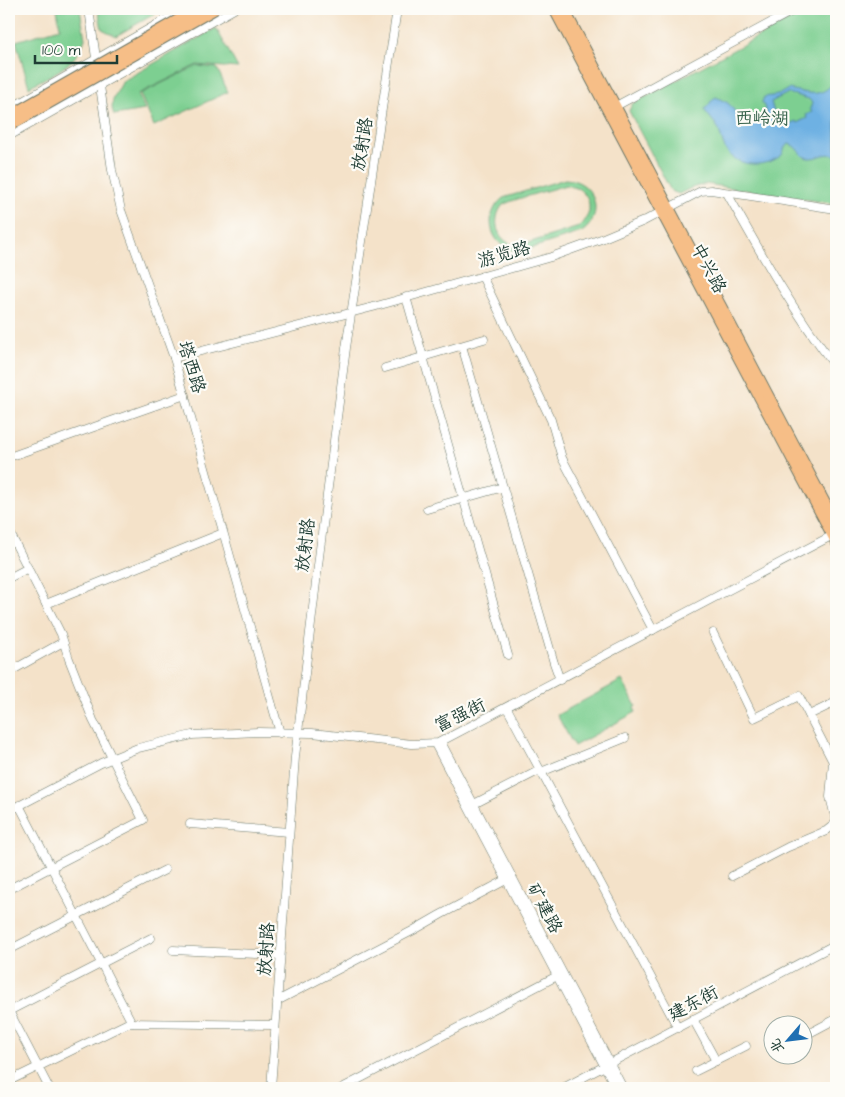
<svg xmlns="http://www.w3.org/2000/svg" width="845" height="1097" font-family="'Architects Daughter','LXGW WenKai TC',sans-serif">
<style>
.green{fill:#7dcf91;stroke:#4e8662;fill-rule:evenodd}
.water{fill:#6eb1e3;stroke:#46778c;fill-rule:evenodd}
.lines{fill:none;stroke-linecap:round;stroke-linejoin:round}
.minor-casing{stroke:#6a7768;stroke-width:9}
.major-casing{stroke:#6a7768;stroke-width:12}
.minor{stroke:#fff;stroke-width:8}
.major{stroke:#f6be87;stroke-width:10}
.major-bridge-casing{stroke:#6a7768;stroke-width:12;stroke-linecap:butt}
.major-bridge{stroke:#f6be87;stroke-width:10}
.labels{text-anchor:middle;stroke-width:4.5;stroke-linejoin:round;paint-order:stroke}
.park-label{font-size:18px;fill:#36624b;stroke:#fdfcf7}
.street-label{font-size:18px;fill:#1f3d34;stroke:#fdfcf7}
</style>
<rect width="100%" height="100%" fill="#fdfcf7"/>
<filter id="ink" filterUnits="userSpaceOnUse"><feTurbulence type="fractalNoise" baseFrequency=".02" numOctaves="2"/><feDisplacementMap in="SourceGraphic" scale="10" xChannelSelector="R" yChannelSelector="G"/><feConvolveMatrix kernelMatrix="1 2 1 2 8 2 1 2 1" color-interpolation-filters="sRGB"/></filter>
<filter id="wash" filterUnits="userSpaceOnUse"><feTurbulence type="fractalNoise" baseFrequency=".0096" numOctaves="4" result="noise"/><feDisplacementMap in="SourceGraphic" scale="20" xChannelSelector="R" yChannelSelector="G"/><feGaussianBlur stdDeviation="1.12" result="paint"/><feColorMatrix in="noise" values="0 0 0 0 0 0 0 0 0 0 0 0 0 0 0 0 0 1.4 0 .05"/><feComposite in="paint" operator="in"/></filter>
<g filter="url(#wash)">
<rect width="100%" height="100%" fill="#f4e2c9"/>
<g class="green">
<path d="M57 9H80L85 39C75 67 53 73 29 87L16 41 60 28Z"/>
<path d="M98 9H125L126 11 132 9H163L116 36 102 29Z"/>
<path d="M810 9H836V204L706 184 691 188 679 194 671 191 629 111 632 104Z"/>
<path d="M216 28 238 68 197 65 138 94 145 110 114 115 112 108 113 99 123 81Z"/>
<path d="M197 66 217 68 228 92 154 126 140 94Z"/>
<path d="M565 179C595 180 606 215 582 232L519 252C491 249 481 216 503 198ZM566 185 579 189 587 197 589 204V212L584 222 579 227 518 246C509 244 501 240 498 230 495 222 497 211 503 205 510 200 554 189 566 185Z"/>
<path d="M622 680 636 706 634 708 636 712 574 746 557 715Z"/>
</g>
<path class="water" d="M836 78V156C826 151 818 159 808 158 799 156 798 146 789 144L785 147 782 155C766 167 739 169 726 150 722 144 721 135 718 128 714 121 708 116 704 109 710 106 710 100 716 97L728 103 737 114 754 120 761 119 767 113 762 102 764 97 778 95 788 89C808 93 824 100 836 78ZM788 93 809 99 812 103 810 109 812 112 806 115 807 118 797 123 796 121 789 124 786 119 783 122H779L775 116 771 102Z"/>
</g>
<g filter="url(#ink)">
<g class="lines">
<g class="minor-casing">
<g id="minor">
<path d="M89 9 112 170 121 210 174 358 280 733"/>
<path d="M616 106 796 9"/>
<path d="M9 109 184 9"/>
<path d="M9 136 234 9"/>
<path d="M727 193C760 252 794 313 836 367"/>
<path d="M482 276 551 420 562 458 653 630"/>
<path d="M406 297 508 655"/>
<path d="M462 346 554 663 560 680"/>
<path d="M174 358 373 307 551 257 601 239 644 221 701 191 711 190 836 209"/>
<path d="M385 368 484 339"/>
<path d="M9 457 185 395"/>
<path d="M427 509 503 487"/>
<path d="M9 531 61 634 69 659 93 720 143 820 9 889"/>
<path d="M9 578 28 568"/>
<path d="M46 604 223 533"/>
<path d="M713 633 754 718 799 696 833 762 830 797 836 821"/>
<path d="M9 672 63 642"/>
<path d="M507 708 678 1028"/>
<path d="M809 715 836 702"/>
<path d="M441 742 623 1088"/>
<path d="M435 744 616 1088"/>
<path d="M541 772 625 738"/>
<path d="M474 804 540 770"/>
<path d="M19 805 132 1023"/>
<path d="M9 811 101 763 138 748 192 735 258 732 312 733 412 744 438 743 835 534"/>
<path d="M190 824 289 832"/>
<path d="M732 876 788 847 826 831 836 823"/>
<path d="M9 950 165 870"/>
<path d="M173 950 280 955"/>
<path d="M277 1001 414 930 440 915 506 880"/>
<path d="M693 1019 716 1061"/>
<path d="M802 1037 836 1019"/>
<path d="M696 1071 746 1046"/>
<path d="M9 1081 128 1023 275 1025"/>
<path d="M49 1088 9 1011 151 938"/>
<path d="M271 1088 295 757 320 549 346 348 397 9"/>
<path d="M342 1088 557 976"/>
<path d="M563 1088 836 944"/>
</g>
</g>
<g class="major-casing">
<g id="major">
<path d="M554 9 836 542"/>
<path d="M564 9 836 524"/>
</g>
</g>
<use href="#minor" class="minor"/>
<use href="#major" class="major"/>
<g class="major-bridge-casing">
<g id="major-bridge">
<path d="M9 116 197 9"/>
<path d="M9 126 215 9"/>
</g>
</g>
<use href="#major-bridge" class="major-bridge"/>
</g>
</g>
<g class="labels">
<g class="park-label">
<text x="762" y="124">西岭湖</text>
</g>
<g class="street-label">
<text transform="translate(362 144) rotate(-81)" y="6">放射路</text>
<text transform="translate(504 254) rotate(-16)" y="6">游览路</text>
<text transform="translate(709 268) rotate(62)" y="6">中兴路</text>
<text transform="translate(192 367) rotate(73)" y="6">塔西路</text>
<text transform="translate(305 545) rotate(-83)" y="6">放射路</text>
<text transform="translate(460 715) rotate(-26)" y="6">富强街</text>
<text transform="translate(545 908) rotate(62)" y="6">矿建路</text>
<text transform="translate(266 949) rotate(-86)" y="6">放射路</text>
<text transform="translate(693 1003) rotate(-28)" y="6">建东街</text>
</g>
</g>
<rect width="845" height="1097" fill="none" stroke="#fdfcf7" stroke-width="30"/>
<g transform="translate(788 1040) rotate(242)"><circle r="24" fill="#fdfcf7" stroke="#a4b0a9"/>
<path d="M0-4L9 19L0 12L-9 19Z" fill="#1f6fb2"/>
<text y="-8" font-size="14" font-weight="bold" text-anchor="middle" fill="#1f3d34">北</text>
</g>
<path d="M35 55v8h82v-8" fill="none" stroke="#1f3d34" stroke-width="2.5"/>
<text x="42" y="55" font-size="15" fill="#1f3d34" stroke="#fdfcf7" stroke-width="4" paint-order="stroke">100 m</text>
</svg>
